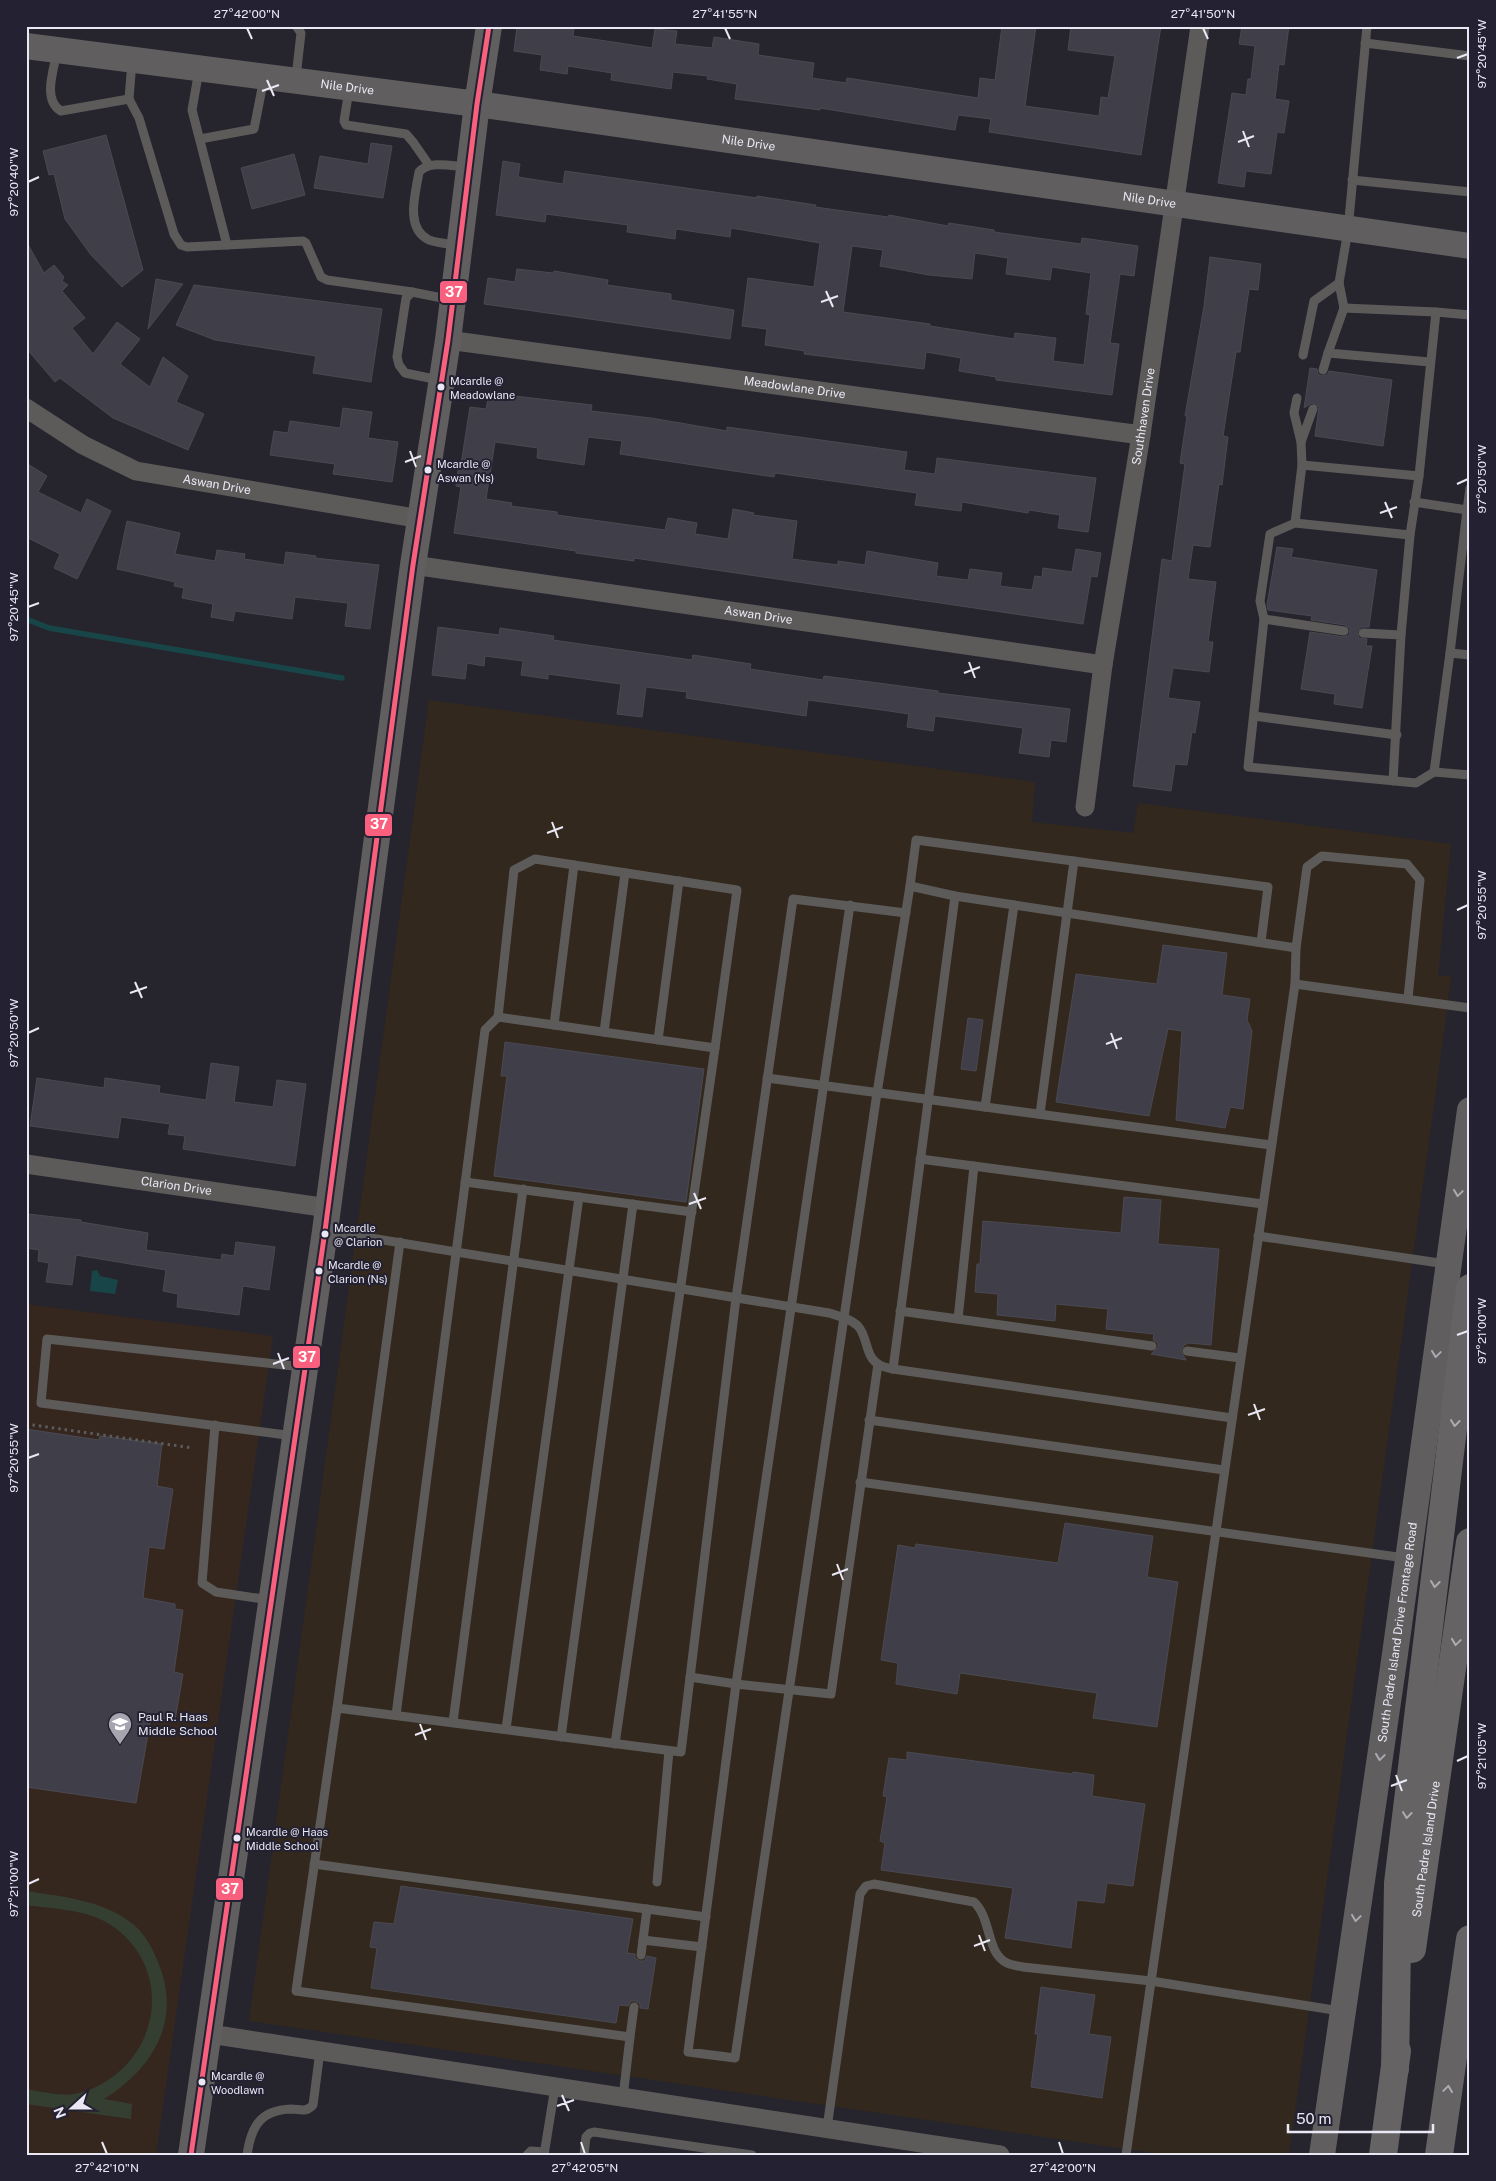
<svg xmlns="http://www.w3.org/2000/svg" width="1496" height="2181" font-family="'Public Sans',sans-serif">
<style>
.commercial{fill:#32281d}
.education{fill:#35271e}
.green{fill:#343f32}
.water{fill:#184648}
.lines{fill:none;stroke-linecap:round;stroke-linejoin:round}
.stream{stroke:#184648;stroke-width:5.5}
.building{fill:#403f49;stroke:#4a4952;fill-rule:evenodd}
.path{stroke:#5c5b5e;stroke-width:3;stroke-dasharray:2.5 4;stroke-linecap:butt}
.lane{stroke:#5d5b5a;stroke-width:9}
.street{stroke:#5d5b5a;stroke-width:19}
.secondary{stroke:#605e5e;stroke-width:26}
.highway{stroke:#656364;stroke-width:28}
.bus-1-casing{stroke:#232132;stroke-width:9}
.bus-1{stroke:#f8607d;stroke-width:5}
.oneway{stroke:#abaab0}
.oneway2{stroke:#aeacb3}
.ticks{fill:none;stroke:#e9e8f4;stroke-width:2}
.bus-dot{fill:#e9e8f4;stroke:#232132;stroke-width:2}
.labels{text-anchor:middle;stroke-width:4;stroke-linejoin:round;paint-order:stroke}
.bus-label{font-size:11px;fill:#e9e8f4;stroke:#232132;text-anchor:start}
.street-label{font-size:12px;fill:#e9e8f4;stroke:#232132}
.poi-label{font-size:12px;fill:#e9e8f4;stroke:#232132;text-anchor:start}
.line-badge{stroke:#232132;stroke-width:2}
.badge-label{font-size:14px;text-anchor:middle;font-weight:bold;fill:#fff}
.neatline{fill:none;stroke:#e9e8f4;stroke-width:2}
.ticks-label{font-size:12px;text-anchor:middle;fill:#e9e8f4}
</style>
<rect width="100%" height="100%" fill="#26252e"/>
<path class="commercial" d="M429 700 1035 782 1032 822 1133 833 1138 803 1451 844 1438 976H1451L1445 1025 1289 2155H1167L249 2021Z"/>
<path class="education" d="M26 1304 273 1336 156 2155H26Z"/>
<path class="green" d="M26 1891C64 1897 104 1900 134 1925 147 1936 154 1952 160 1967 181 2023 151 2070 104 2099L132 2104 131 2119 26 2104V2089C43 2092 62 2097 79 2093 157 2072 180 1972 111 1925 87 1909 53 1909 26 1905Z"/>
<path class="water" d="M97 1270 100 1276 118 1280 115 1294 90 1291 92 1271Z"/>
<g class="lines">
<path class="stream" d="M26 619 49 628 342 678"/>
</g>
<g class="building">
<path d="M517 26 574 28 573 36 652 48 655 29 677 31 675 44 712 48 714 37 759 44 758 55 814 63 812 78 846 83 847 78 978 98 980 78 995 80 1002 26H1036L1025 106 1099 116 1101 97 1108 98 1115 56 1068 50 1071 26H1161L1141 155 989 132 991 119 958 115 955 130 820 108V110L735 99 737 84 707 79 708 76 673 72 671 89 611 80 612 73 568 66 567 74 540 70 542 55 514 51Z"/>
<path d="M1242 26H1289L1284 65 1279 64 1275 99 1289 101 1284 133 1277 132 1271 174 1246 171 1244 187 1218 183 1232 93 1246 95 1248 79H1251L1255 46 1239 44Z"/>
<path d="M106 135 143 270 122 287 91 255 65 219 54 174 49 175 43 151Z"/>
<path d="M371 143 392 146 383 198 314 188 320 156 368 164Z"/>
<path d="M294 154 305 195 252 209 241 168Z"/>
<path d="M503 161 520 164 518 177 563 184 565 171 757 198V196L816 205 815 207 888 217 889 215 948 226 949 223 994 230V232L1081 244 1082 238 1138 246 1134 276 1120 274 1110 343 1119 344 1112 395 996 380V377L959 371 961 358 926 352 924 369 804 354 805 351 765 345 767 329 742 326 748 278 814 287 820 243 731 228 730 237 676 229 675 239 627 232 628 225 546 214 545 222 496 215ZM852 246 883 250 880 266 929 275 972 279 975 253 1008 258 1006 274 1050 280 1052 267 1091 273 1086 314 1090 315 1084 365 1053 361 1056 338 1015 333 1014 339 930 326V324L843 312Z"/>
<path d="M26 241 44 273 54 265 64 277 62 281 68 285 62 291 85 318 72 328 93 354 117 322 140 339 120 364 150 387 163 357 188 376 176 402 204 414 188 450 113 418 60 378 55 382 26 348Z"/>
<path d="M1210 257 1261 264 1258 290 1249 289 1240 352H1236L1223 436 1228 437 1222 485 1219 484 1210 547 1193 545 1188 579 1216 582 1208 642H1213L1209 672 1173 668 1168 698 1200 702 1195 733 1192 732 1187 765 1175 764 1171 791 1133 786 1162 559 1172 561 1185 464 1180 463 1187 416H1185L1204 306Z"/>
<path d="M517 269 553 273 554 271 608 280 607 285 671 294V300L734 310 730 339 484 304 488 278 515 282Z"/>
<path d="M156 279 183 284 148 329Z"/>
<path d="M194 285 382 309 371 382 313 373 316 356 215 340 176 325Z"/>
<path d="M1310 368 1317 369 1318 374 1322 376 1327 375 1329 371 1392 380 1383 446 1315 436 1319 407 1312 403 1304 408Z"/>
<path d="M489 393 592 405 591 411 651 418 727 431V427L907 452 904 470 935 474 937 458 1096 478 1088 532 1058 528 1060 515 1029 510 1028 513 962 502 961 511 915 505 917 493 775 473 774 477 620 454 622 441 588 437 584 465 537 458 538 448 495 442 486 499 512 503 511 506 557 512V515L665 530 668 518 697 523 695 534 728 539 733 509 754 513 753 515 797 521 792 559 838 565V561L865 565 867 551 938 563 936 576 968 580 970 569 1002 573 1000 586 1032 590 1035 576 1042 577 1043 568 1072 572 1076 549 1101 553 1097 577 1091 576 1083 624 634 558V561L576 553V551L454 533 461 487 456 486 459 464H461L470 407 486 409Z"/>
<path d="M343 408 372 412 368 438 398 442 392 482 333 474 335 464 270 455 274 431 288 433 290 421 340 428Z"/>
<path d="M26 463 47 476 38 492 81 513 87 499 111 511 77 579 54 568 60 554 26 537Z"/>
<path d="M127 521 180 533 175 554 215 561 217 550 245 554 244 559 284 565 286 552 316 556 315 558 379 565 370 629 345 626 348 603 295 597 292 619 235 611 233 621 211 617 213 604 182 598 184 588 174 586 175 582 117 569Z"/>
<path d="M1277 547 1293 549 1291 557 1377 570 1369 627H1361L1357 632 1359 638 1367 639 1366 646H1372L1362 708 1334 704 1335 694 1301 689 1310 632 1344 637 1349 635 1350 629 1345 625 1311 620 1312 616 1268 610 1267 605Z"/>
<path d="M438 627 499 635 500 628 554 636 553 640 692 660 693 655 751 664 750 669 823 680 824 676 886 684 938 691V693L1070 709 1066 742 1051 740 1049 757 1019 753 1023 728 935 716 933 731 907 727 909 714 882 710 808 700 806 716 686 698 687 692 646 687 642 717 617 714 621 684 548 674V679L521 675 523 661 485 656 484 666 467 663 465 679 432 675Z"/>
<path d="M1163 945 1227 953 1222 995 1250 999 1247 1020 1252 1031 1243 1109 1230 1107 1225 1128 1176 1120 1182 1031 1168 1029 1149 1116 1056 1102 1076 974 1157 984Z"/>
<path d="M968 1018 983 1020 976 1071 961 1069Z"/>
<path d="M505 1042 704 1069 686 1202 494 1176 507 1076H501Z"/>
<path d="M211 1063 239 1067 234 1102 273 1107 277 1080 306 1084 295 1166 183 1149 185 1136 168 1134 170 1124 121 1117 118 1138 30 1126 37 1078 104 1088 105 1078 160 1086 159 1093 206 1100Z"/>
<path d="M1124 1197 1161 1200 1158 1244 1219 1249 1211 1345 1189 1343 1184 1345 1181 1351 1186 1360 1151 1354 1158 1347V1343L1153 1340 1154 1334 1106 1329 1108 1309 1056 1304 1055 1321 997 1315 998 1294 975 1292 977 1264H980L983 1221 1121 1233Z"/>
<path d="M28 1214 81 1220V1222L148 1233 146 1250 221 1260 222 1254 234 1256 236 1242 275 1247 269 1290 243 1286 239 1315 177 1307 178 1294 163 1291 166 1270 76 1255 72 1285 46 1282 49 1263 38 1261 39 1250 26 1248Z"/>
<path d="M26 1429 99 1440 100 1436 162 1444 157 1486 173 1489 164 1549 149 1547 143 1598 175 1604V1609L183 1610 174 1672 183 1674 175 1720 151 1717 136 1803 26 1787Z"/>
<path d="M1065 1523 1153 1536 1147 1577 1178 1582 1157 1727 1093 1718 1097 1693 960 1673 957 1694 896 1684 898 1663 881 1660 898 1545 915 1548 916 1544 1058 1563Z"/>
<path d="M907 1752 1072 1774 1073 1772 1094 1775 1092 1796 1145 1804 1133 1886 1107 1883 1104 1903 1077 1900 1071 1948 1005 1938 1013 1888 881 1870 885 1843 880 1841 887 1797 883 1796 889 1758 907 1760Z"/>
<path d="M401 1886 633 1919 627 1953 635 1954V1958L640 1961H644L647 1956 656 1958 648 2009 640 2008V2004L635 2001H631L628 2006 619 2005 616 2023 371 1988 377 1948 370 1947 374 1922 394 1924Z"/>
<path d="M1041 1987 1095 1995 1089 2034 1111 2037 1102 2098 1031 2087 1038 2034H1035Z"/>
</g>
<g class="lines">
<path class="path" d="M26 1424 193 1448"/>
<g class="lane">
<path d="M1365 43 1470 56"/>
<path d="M57 52C54 69 42 100 61 111L129 99"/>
<path d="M132 61 129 99 139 118 174 234 181 245 187 247 303 241 306 243 321 277 327 280 412 292"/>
<path d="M199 70 192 110 227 245"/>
<path d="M296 77 301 33 296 26"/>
<path d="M349 90 344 121 346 125 406 134 413 142 429 165"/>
<path d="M200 139 254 129 264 78"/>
<path d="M1352 180 1470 192"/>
<path d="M456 245C448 244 437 243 429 240 404 228 416 192 419 172 429 160 452 166 466 167"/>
<path d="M1339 283 1344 308"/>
<path d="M1303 355 1314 301 1339 283 1348 230 1367 26"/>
<path d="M1430 362 1328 353 1344 308 1436 312"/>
<path d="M1323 370 1328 353"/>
<path d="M439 380 405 373 399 365 397 357 406 298 412 292 452 300"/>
<path d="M1297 398 1294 413 1301 442 1313 409"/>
<path d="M1301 442 1302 465"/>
<path d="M1414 502 1467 510 1470 488"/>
<path d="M1295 523 1410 535"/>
<path d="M1264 619 1260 601 1270 534 1295 523 1302 465 1419 476"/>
<path d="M1344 631 1264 619 1248 767 1416 783 1434 772"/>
<path d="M1363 633 1401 635 1393 781"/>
<path d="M1401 635 1410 535 1419 476 1436 312 1470 315"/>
<path d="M1450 653 1467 510H1470"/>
<path d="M1470 655 1450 653 1434 772 1470 775"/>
<path d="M1254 716 1397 735"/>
<path d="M910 886 916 840 1268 887 1261 942"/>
<path d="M850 905 736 1684 688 2052 735 2058 877 1093 910 886 955 896 1296 948 1307 867 1322 856 1407 864 1420 880 1408 998"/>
<path d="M1295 984 1296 948"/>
<path d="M498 1017 514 870 535 859 737 890 715 1048"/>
<path d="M554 1025 574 865"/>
<path d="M604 1032 625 873"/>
<path d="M658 1040 679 881"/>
<path d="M767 1078 1271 1145"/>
<path d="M985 1107 1014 905"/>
<path d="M1040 1114 1074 861"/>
<path d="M920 1159 1263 1204"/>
<path d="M465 1182 692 1212"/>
<path d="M328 1231 829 1313C839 1316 851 1319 858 1326 868 1337 865 1356 878 1364 882 1367 888 1368 893 1369L1232 1418"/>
<path d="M1258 1236 1446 1264"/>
<path d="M400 1242 337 1708 681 1752 736 1298 793 899 906 913"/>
<path d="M900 1311 1152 1346"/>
<path d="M958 1319 974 1166"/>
<path d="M1187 1351 1240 1358"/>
<path d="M893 1369 955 896"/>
<path d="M869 1420 1224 1470"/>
<path d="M215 1425 202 1583 216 1592 270 1600"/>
<path d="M294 1436 41 1403 47 1339 303 1367"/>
<path d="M860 1482 1405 1558"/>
<path d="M690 1677 736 1684 831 1694 878 1364"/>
<path d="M337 1708 296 1991 630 2037 623 2097"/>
<path d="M396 1715 485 1030 498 1017 715 1048 615 1744"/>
<path d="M453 1722 523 1189"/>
<path d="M506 1729 579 1197"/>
<path d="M561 1737 633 1204"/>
<path d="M314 1864 706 1917"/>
<path d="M657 1882 669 1751"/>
<path d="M643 1940 702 1947"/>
<path d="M641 1955 647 1909"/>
<path d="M630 2037 634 2007"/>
<path d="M827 2128 860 1894 866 1886 874 1884 974 1902C992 1919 986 1953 1007 1963 1011 1965 1018 1966 1023 1967L1151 1981 1340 2011"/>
<path d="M247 2155C251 2127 260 2110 291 2109 300 2109 306 2113 313 2105L320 2051"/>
<path d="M527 2155 531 2151 544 2152"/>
<path d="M544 2155 555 2087"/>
<path d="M584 2155 586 2137 590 2133 594 2132 752 2155"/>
<path d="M1126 2155 1295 984 1470 1008"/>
</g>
<g class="street">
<path id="s1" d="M448 340 1141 435"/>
<path id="s2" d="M26 408 83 445 136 471 421 519"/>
<path id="s3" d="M413 565 1103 665"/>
<path id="s4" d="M1085 807 1103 665 1141 435 1200 26"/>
<path id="s5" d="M26 1164 328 1208"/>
<path d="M210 2034 1000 2155"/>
</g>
<g class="secondary">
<path id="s6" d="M26 46 477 104 1470 246"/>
<path d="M191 2155 325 1231 413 565 448 340 477 104 489 26"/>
<path id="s7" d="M1322 2155 1395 1654 1470 1110"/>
</g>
<g class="highway">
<path id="s8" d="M1412 1949 1470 1542"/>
<path d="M1395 2069 1398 1883 1470 1288"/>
<path d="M1383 2155 1397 2051"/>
<path d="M1439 2155 1470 1939"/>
</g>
<g class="bus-1-casing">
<path id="bus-1" d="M191 2155 325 1231 413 565 448 340 477 104 489 26"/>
</g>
<use href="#bus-1" class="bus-1"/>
</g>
<defs><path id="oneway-chevron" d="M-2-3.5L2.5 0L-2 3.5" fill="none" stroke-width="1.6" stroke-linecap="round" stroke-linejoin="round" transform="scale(1.25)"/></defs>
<g class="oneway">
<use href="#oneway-chevron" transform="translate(1458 1193) rotate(98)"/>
<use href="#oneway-chevron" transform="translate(1436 1354) rotate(98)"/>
<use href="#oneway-chevron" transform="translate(1380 1757) rotate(98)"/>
<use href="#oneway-chevron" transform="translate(1356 1918) rotate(98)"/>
</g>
<g class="oneway2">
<use href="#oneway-chevron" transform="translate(1455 1423) rotate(97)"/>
<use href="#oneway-chevron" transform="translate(1435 1584) rotate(97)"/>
<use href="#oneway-chevron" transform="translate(1456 1642) rotate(98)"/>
<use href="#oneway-chevron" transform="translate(1407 1815) rotate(97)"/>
<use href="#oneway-chevron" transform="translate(1448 2089) rotate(-82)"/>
</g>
<path class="ticks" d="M247 28 252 39M725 28 730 39M1203 28 1208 39M1457 58 1468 54M267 80 274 96M262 91 279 85M1243 131 1249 147M1238 142 1254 136M28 182 39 177M826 291 833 307M821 302 838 296M410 451 416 467M405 462 421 456M1457 484 1468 479M1385 502 1392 518M1380 513 1397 507M28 607 39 603M969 662 975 678M964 673 980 667M552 822 558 838M547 833 563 827M1457 910 1468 905M135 982 142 998M130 993 147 987M28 1033 39 1028M1111 1033 1117 1049M1106 1044 1122 1038M694 1193 701 1209M689 1204 706 1198M1457 1335 1468 1331M278 1353 284 1369M273 1364 289 1358M1254 1404 1260 1420M1248 1415 1265 1409M28 1458 39 1454M837 1564 843 1580M832 1575 848 1569M420 1724 426 1740M415 1735 431 1729M1457 1761 1468 1756M1396 1775 1402 1791M1391 1786 1407 1780M28 1884 39 1879M979 1935 985 1951M974 1946 990 1940M562 2095 569 2111M557 2106 574 2100M102 2142 107 2154M581 2142 585 2154M1059 2142 1063 2154"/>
<defs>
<g id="school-pin" transform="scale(1.25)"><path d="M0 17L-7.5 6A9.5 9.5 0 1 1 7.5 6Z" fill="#a5a4af" stroke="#232132"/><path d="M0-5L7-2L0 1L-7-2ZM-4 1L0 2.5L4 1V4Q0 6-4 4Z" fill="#fff"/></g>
</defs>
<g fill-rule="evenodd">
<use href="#school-pin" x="120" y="1724"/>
</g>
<g class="bus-dot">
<circle cx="441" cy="387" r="4.5"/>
<circle cx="428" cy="470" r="4.5"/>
<circle cx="325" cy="1234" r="4.5"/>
<circle cx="319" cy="1271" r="4.5"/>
<circle cx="237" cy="1838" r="4.5"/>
<circle cx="202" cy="2082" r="4.5"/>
</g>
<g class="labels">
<g class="bus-label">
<text x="450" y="385">Mcardle @<tspan x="450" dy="14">Meadowlane</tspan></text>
<text x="437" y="468">Mcardle @<tspan x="437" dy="14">Aswan (Ns)</tspan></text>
<text x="334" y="1232">Mcardle<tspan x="334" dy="14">@ Clarion</tspan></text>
<text x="328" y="1269">Mcardle @<tspan x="328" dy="14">Clarion (Ns)</tspan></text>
<text x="246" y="1836">Mcardle @ Haas<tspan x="246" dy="14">Middle School</tspan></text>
<text x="211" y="2080">Mcardle @<tspan x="211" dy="14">Woodlawn</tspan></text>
</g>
<g class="street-label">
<text dy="4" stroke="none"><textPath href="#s6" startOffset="324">Nile Drive</textPath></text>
<text dy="4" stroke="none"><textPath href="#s6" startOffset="729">Nile Drive</textPath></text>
<text dy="4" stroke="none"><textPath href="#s6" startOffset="1134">Nile Drive</textPath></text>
<text dy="4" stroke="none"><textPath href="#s1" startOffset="350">Meadowlane Drive</textPath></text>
<text dy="4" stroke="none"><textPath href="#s4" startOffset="395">Southhaven Drive</textPath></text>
<text dy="4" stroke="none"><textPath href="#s2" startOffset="209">Aswan Drive</textPath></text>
<text dy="4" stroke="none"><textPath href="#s3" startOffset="349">Aswan Drive</textPath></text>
<text dy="4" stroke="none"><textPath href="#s5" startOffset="152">Clarion Drive</textPath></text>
<text dy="4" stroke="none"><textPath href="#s7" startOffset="528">South Padre Island Drive Frontage Road</textPath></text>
<text dy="4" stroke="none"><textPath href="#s8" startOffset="101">South Padre Island Drive</textPath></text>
</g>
<g class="poi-label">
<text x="138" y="1721">Paul R. Haas<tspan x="138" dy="14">Middle School</tspan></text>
</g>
</g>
<g class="line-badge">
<rect x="439" y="280" width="29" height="24" rx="5" fill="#f8607d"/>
<rect x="364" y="813" width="29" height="24" rx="5" fill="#f8607d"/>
<rect x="292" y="1345" width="29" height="24" rx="5" fill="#f8607d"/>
<rect x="215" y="1877" width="29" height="24" rx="5" fill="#f8607d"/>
</g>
<g class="badge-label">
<text x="454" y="297">37</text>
<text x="379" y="829">37</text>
<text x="307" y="1362">37</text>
<text x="230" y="1894">37</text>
</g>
<rect width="1496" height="2181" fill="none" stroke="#232132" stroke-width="55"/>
<g transform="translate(72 2108) rotate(249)" stroke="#232132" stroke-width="4" paint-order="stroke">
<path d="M0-4L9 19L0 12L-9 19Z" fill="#e9e8f4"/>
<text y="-8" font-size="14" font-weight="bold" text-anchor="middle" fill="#e9e8f4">N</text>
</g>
<path d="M1288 2124v8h145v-8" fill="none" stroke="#e9e8f4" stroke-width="2.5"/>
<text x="1296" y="2124" font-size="15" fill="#e9e8f4" stroke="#232132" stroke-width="4" paint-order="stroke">50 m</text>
<rect x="28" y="28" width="1440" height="2126" class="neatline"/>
<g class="ticks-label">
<text x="247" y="18">27°42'00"N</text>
<text x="725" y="18">27°41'55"N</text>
<text x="1203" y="18">27°41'50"N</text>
<text transform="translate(1482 54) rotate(-90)" y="4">97°20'45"W</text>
<text transform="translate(14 182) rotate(-90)" y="4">97°20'40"W</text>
<text transform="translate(1482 479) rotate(-90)" y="4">97°20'50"W</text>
<text transform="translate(14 607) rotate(-90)" y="4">97°20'45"W</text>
<text transform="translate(1482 905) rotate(-90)" y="4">97°20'55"W</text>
<text transform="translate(14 1033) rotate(-90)" y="4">97°20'50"W</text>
<text transform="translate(1482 1331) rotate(-90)" y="4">97°21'00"W</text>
<text transform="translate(14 1458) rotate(-90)" y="4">97°20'55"W</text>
<text transform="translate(1482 1756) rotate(-90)" y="4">97°21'05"W</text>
<text transform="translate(14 1884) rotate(-90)" y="4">97°21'00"W</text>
<text x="107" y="2172">27°42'10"N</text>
<text x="585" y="2172">27°42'05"N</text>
<text x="1063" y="2172">27°42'00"N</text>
</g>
</svg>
